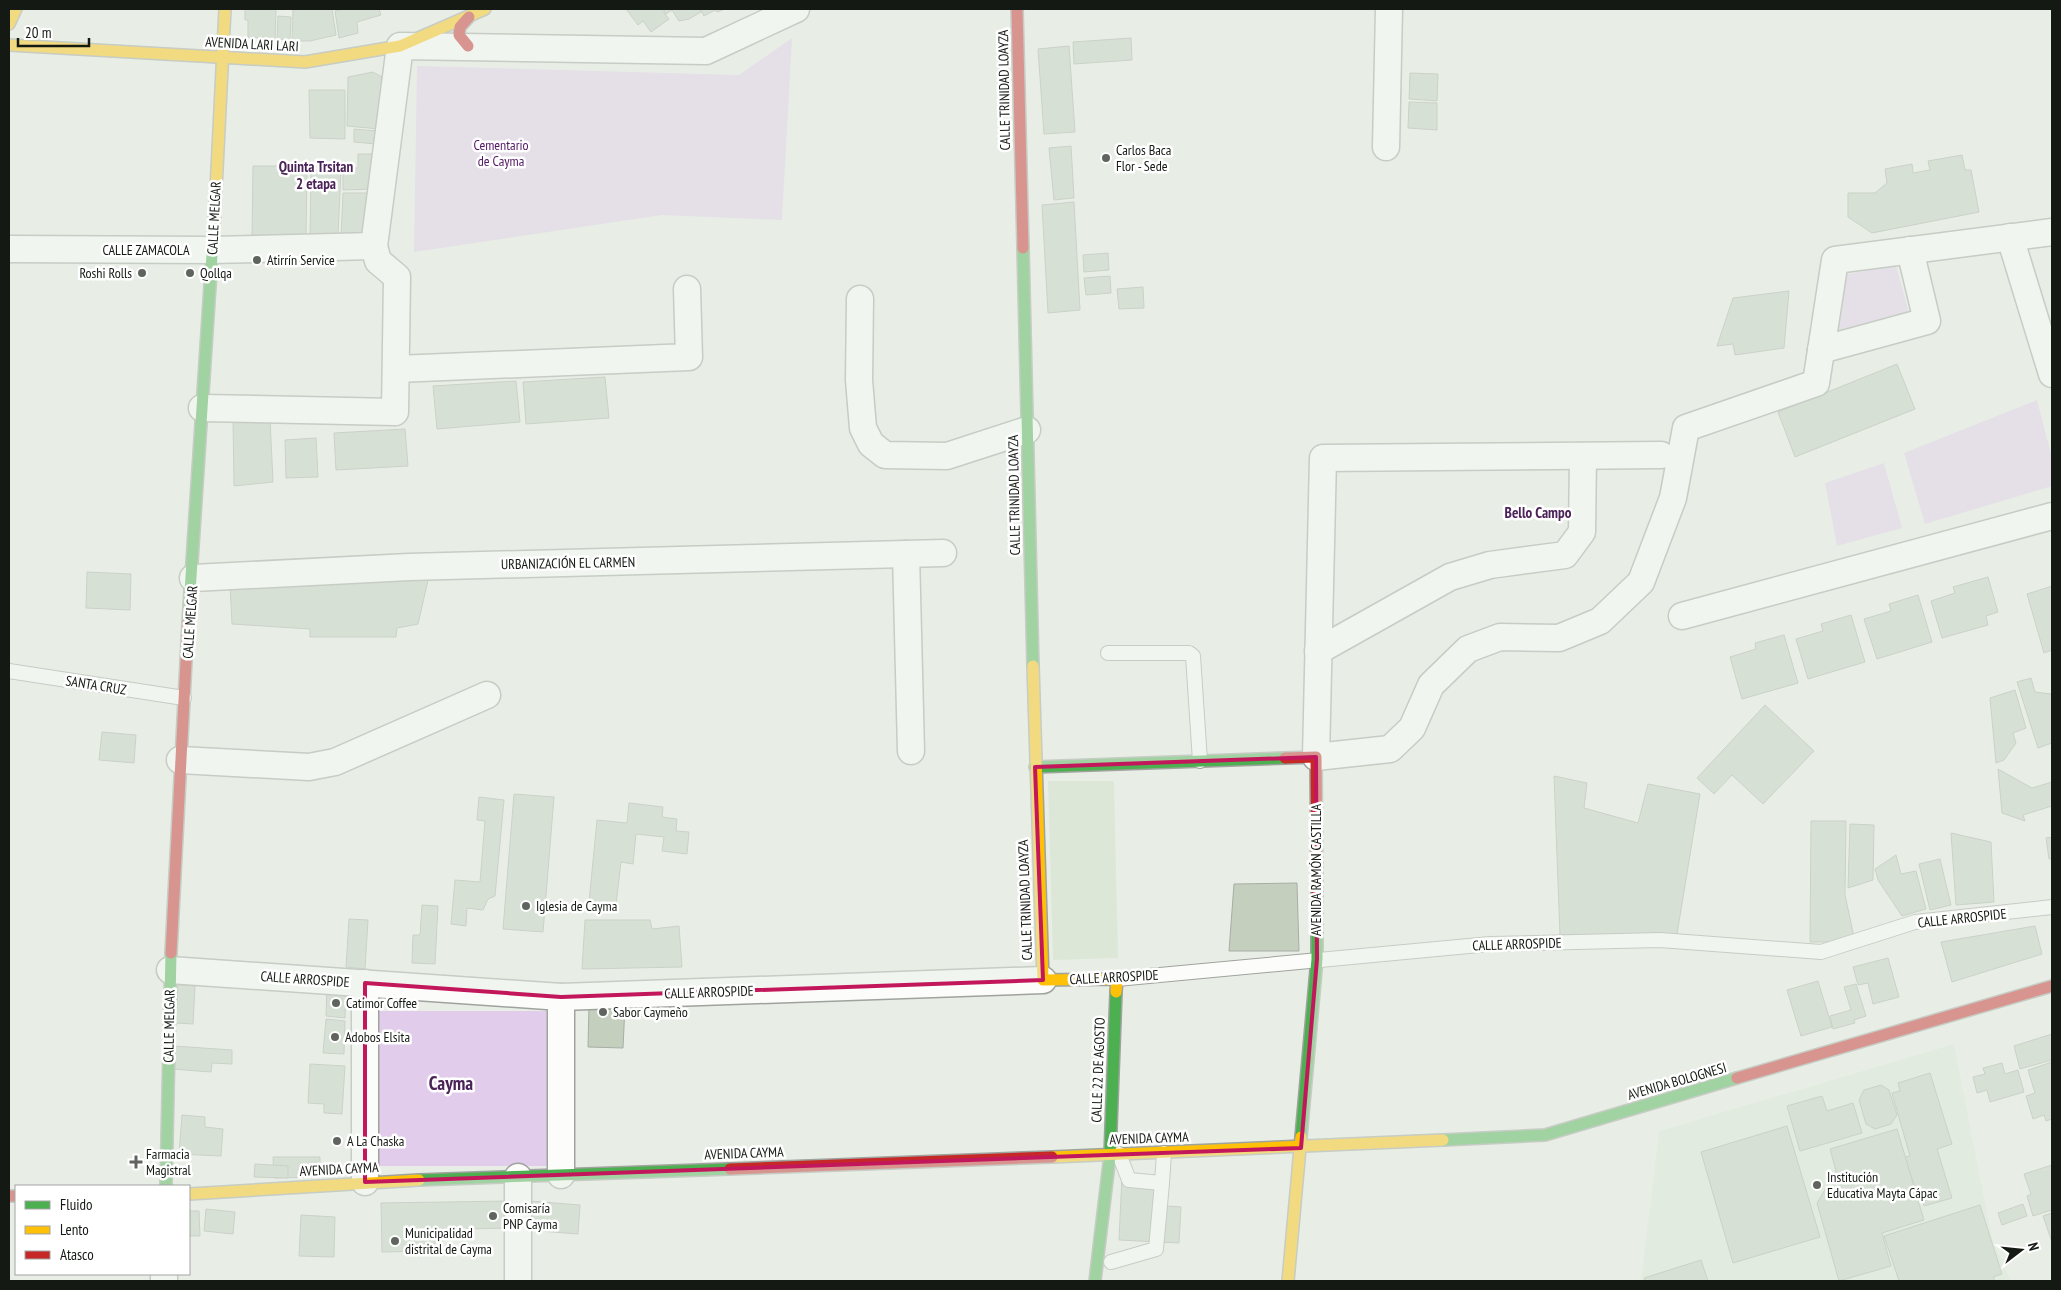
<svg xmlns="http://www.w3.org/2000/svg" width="2061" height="1290" font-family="'PT Sans Narrow',sans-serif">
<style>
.built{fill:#dce7d7}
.green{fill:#e2cceb}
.building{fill:#c4cfbe;stroke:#a8ada7}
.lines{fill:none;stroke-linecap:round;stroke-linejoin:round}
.lane-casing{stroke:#9fa39d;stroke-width:16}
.street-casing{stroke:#9fa39d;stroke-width:29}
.fast-casing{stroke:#9fa39d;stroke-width:14}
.slow-casing{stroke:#9fa39d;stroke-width:14}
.jam-casing{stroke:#9fa39d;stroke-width:14}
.lane{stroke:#fcfcfb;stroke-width:14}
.street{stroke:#fcfcfb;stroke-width:26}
.fast{stroke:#4caf50;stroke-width:11}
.slow{stroke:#ffc107;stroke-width:11}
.jam{stroke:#c62828;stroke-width:11}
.marked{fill:none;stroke:#c2185b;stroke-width:4;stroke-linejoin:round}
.poi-dot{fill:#5f645e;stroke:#fff;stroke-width:2}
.labels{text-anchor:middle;stroke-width:5;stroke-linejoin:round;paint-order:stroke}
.street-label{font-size:14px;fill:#151914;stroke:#fff}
.park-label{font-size:14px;fill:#531765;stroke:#fff}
.poi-label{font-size:14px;fill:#151914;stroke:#fff;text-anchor:start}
.neighbourhood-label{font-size:15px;font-weight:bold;fill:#4b2359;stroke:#fff}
.district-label{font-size:19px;font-weight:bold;fill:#4b2359;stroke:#fff}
</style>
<rect width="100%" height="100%" fill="#e8eee6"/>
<g class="built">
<path d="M1048 781H1114L1118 958 1053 960Z"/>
<path d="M1954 1044 1992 1239 2011 1281H1641L1659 1131Z"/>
</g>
<g class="green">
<path d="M792 38 782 220 662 215 414 252 417 66 739 75Z"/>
<path d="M1896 265 1909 313 1845 340 1826 322 1843 275Z"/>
<path d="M2037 400 2052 458V486L1925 524 1904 453Z"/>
<path d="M1884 463 1902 528 1837 546 1825 483Z"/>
<rect x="377" y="1011" width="171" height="155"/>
</g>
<g class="building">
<path d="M245 9H279H276L275 39 248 37V20H245Z"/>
<path d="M300 9H332L336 35 310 41H292L293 10Z"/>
<path d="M379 9 381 15 357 22 358 33 339 38 335 11 344 9Z"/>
<path d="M626 9H661L669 19 651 32 643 21 638 25Z"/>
<path d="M663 9H699L701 12 689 19 679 21 672 10 666 14Z"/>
<path d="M700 9H725L717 12 715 10 704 16Z"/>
<path d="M278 16 291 17 290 40 277 39Z"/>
<path d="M1131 38 1132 60 1074 64 1073 42Z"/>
<path d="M1069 46 1075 132 1044 134 1038 49Z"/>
<path d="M373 72 382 77 379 129 347 126 348 77Z"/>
<path d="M1410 73 1438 74 1437 101 1409 99Z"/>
<path d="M309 90H345V139L310 138Z"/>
<path d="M1409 102 1437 103V130L1408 128Z"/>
<path d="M354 129 377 131 376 144 354 142Z"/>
<path d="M1071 146 1074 198 1054 200 1049 148Z"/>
<path d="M358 154H375L374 189 343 190V168H358Z"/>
<path d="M1962 155 1965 170H1971L1979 212 1872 233 1848 217V193H1875L1887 183 1885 169 1912 164 1913 173 1930 170 1928 161Z"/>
<path d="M253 166H307L306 237 252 239Z"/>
<path d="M311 171H341L338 235 310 237Z"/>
<path d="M343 193H373L372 226 358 235 341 237Z"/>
<path d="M1074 202 1080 310 1048 313 1042 205Z"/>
<path d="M1108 253 1109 270 1084 272 1083 255Z"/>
<path d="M1110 276 1111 293 1086 295 1084 278Z"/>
<path d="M1143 287 1144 308 1119 309 1117 289Z"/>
<path d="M1789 291 1784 348 1735 355 1733 344 1717 346 1733 298Z"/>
<path d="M1897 364 1915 409 1795 457 1778 412Z"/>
<path d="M605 377 609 418 526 424 523 382Z"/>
<path d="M516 381 520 422 437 429 433 386Z"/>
<path d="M233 419H270L273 482 234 486Z"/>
<path d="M405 429 408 466 336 470 334 433Z"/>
<path d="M316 438 318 477 286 478 285 440Z"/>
<path d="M87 572 131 574 130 610 86 608Z"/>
<path d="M429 576 418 624 397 628 396 637H310V629L232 624 230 586Z"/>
<path d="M1988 577 1998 612 1986 616 1988 625 1942 638 1931 601 1955 593 1953 587Z"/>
<path d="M2052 586V650L2044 653 2027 594Z"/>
<path d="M1918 595 1932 642 1877 659 1864 619 1891 611 1889 604Z"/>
<path d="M1851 615 1865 662 1808 679 1796 639 1823 631 1821 624Z"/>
<path d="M1784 635 1798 683 1742 699 1730 657 1756 649 1755 643Z"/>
<path d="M2031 678 2035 692 2051 694 2052 699V743L2038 748 2017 682Z"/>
<path d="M2015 690 2026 728 2013 733 2016 743 2004 760 1996 763 1990 698Z"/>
<path d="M1765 705 1814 751 1763 804 1732 775 1714 794 1697 778Z"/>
<path d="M102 732 136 735 134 763 99 760Z"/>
<path d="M1998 769 2032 788 2052 782V806L2023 815 2025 821 2002 813Z"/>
<path d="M1554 776 1587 783 1584 808 1638 823 1648 784 1700 794 1677 934 1560 935Z"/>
<path d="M514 794 554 797 543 932 503 929Z"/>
<path d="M479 797 504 800 495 896 488 899 483 910 467 908 466 926 451 924 455 880 480 882 485 821 477 820Z"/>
<path d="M629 803 663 807 662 817 677 819 676 831 689 832 687 854 662 851 664 837 636 834 633 864 621 862 616 905 589 902 597 820 627 823Z"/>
<path d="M1811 821H1846L1845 895 1854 937 1829 942H1810Z"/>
<path d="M1850 824 1874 825 1873 880 1848 888Z"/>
<path d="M1951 833 1991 842 1994 902 1956 905Z"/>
<path d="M2052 837V859H2049L2046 838Z"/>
<path d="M1896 855 1901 874 1916 871 1926 909 1902 916 1878 880 1875 869Z"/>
<path d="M1940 859 1951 905 1930 910 1919 864Z"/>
<path d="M1297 883 1299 951H1229L1234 884Z"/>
<path d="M422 905 438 906 435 964 412 963 413 935H420Z"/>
<path d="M349 919 368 920 365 969 346 967Z"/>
<path d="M585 920H650L652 929 679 926 682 967 582 969Z"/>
<path d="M2035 926 2042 954 1952 982 1941 942Z"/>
<path d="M1888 958 1899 997 1873 1004 1868 983 1858 985 1853 967Z"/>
<path d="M1818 981 1832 1027 1801 1036 1787 990Z"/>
<path d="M1856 984 1866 1016 1854 1020 1855 1023 1833 1029 1830 1016 1851 1010 1844 987Z"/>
<path d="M178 985 195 986 193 1024 176 1023Z"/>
<path d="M327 987 346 989 345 1018 326 1016Z"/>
<path d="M589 1005 625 1006 623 1048 588 1047Z"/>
<path d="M326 1019 345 1021 344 1054 323 1053Z"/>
<path d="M2052 1034V1060L2020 1069 2014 1046Z"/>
<path d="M174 1046 232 1050V1064L212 1063 211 1072 172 1069Z"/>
<path d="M2052 1062V1119L2046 1121 2044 1115 2033 1119 2026 1096 2035 1093 2028 1070Z"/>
<path d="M2002 1063 2005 1074 2018 1070 2024 1092 1990 1102 1987 1090 1977 1093 1973 1077 1985 1074 1983 1068Z"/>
<path d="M310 1064 345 1066 342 1114 324 1113V1104L308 1103Z"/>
<path d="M1930 1073 1952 1144 1937 1149 1952 1198 1924 1206 1919 1188 1915 1189 1905 1157 1910 1156 1892 1093 1900 1091 1898 1083Z"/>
<path d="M1881 1085 1889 1090 1897 1115 1891 1124 1875 1129 1866 1124 1859 1100 1864 1090Z"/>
<path d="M1822 1096 1827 1111 1853 1103 1862 1133 1800 1151 1787 1106Z"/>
<path d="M182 1115 205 1117V1127L223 1129 221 1156 179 1154Z"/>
<path d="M1787 1126 1820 1237 1733 1263 1701 1152Z"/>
<path d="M1897 1129 1924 1220 1882 1233 1891 1266 1839 1281 1817 1203 1836 1171 1830 1149Z"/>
<path d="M273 1157H320V1177L274 1178Z"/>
<path d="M255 1164 288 1166V1178L254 1177Z"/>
<path d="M2052 1165V1210L2033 1216 2027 1196 2031 1194 2024 1174Z"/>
<path d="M1122 1175 1155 1176 1154 1205 1181 1207 1179 1243 1119 1240Z"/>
<path d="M507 1201V1228L435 1230V1251L382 1252 381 1203Z"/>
<path d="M530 1201 580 1205 578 1234 527 1230Z"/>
<path d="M2023 1204 2027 1216 2002 1225 1998 1213Z"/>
<path d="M1980 1205 2002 1274 1993 1277 1995 1281H1899L1884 1236Z"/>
<path d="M206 1209 235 1212 233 1234 204 1231Z"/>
<path d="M189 1211H199L200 1236H189Z"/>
<path d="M2052 1213V1242L2043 1216Z"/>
<path d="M301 1215 335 1217 334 1257 299 1256Z"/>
<path d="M1701 1260 1708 1281H1645L1644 1278Z"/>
</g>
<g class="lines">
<g class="lane-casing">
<g id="lane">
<path d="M1108 653H1189L1193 656 1200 761"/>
<path d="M9 671 184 698"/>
<path d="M1117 979 1490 944 1660 940 1821 952 1915 922 2052 907"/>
<path d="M1119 1154 1129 1180 1162 1183 1164 1153"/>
<path d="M1111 1262 1156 1249 1162 1183"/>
</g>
</g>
<g class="street-casing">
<g id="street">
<path d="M1386 147 1389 9"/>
<path d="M2010 237 2052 374"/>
<path d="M9 249 212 250 374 246"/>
<path d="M860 299 859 380 863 428 871 444 885 455 947 456 1027 430"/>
<path d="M1821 350 1927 321 1910 250"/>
<path d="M397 369 689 357 687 289"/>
<path d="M202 408 395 412 397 277 378 261 374 246 400 46 706 51 796 9"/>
<path d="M1661 455 1323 458 1316 757 1390 749 1412 728 1431 685 1468 649 1500 637 1559 638 1600 621 1641 582 1673 498 1686 428 1816 383 1835 260 2052 232"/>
<path d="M906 554 911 751"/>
<path d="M193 578 409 567 943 553"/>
<path d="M1682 616 2052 516"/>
<path d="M1318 651 1450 577 1490 565 1565 555 1582 532 1583 456"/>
<path d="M180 760 309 767 335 762 487 695"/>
<path d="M170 970 561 997 1043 980"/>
<path d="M561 997V1175"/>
<path d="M518 1177V1281"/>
<path d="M365 1182V983"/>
<path d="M164 1281V1274"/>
</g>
</g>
<g class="fast-casing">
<g id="fast">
<path d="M1023 248 1033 666"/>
<path d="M188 623 215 209"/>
<path d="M1035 767 1285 758"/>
<path d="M1301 1137 1317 959V894"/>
<path d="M1443 1140 1545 1135 1737 1078"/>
<path d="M419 1180 730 1169"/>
<path d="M166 1186 171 953"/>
<path d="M1095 1281 1110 1155 1116 992"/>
</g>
</g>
<g class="slow-casing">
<g id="slow">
<path d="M9 24 16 9"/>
<path d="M9 45 305 62 400 46 485 9"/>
<path d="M215 209 225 9"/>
<path d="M1033 666 1043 980 1117 979 1116 992"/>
<path d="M1052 1157 1443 1140"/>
<path d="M189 1194 419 1180"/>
<path d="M1288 1281 1301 1137"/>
</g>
</g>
<g class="jam-casing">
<g id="jam">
<path d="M1017 9 1023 248"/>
<path d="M468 46 459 35 460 27 469 17"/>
<path d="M1285 758 1316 757 1317 894"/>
<path d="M171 953 188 623"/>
<path d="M1737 1078 2052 986"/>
<path d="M730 1169 1052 1157"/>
<path d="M9 1196H16"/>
</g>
</g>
<use href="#lane" class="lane"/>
<use href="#street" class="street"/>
<use href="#fast" class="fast"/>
<use href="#slow" class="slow"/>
<use href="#jam" class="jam"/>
</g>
<path d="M0 0H2061V1290H0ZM1316 757 1317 959 1301 1148 365 1182V983L561 997 1043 980 1035 767Z" fill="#e8eee6" fill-opacity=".55" fill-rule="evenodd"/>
<path class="marked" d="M1316 757 1317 959 1301 1148 365 1182V983L561 997 1043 980 1035 767Z"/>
<g class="poi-dot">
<circle cx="1106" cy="158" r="5"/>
<circle cx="257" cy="260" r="5"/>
<circle cx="142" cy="273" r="5"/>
<circle cx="190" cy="273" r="5"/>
<circle cx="526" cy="906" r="5"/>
<circle cx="336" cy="1003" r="5"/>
<circle cx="603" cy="1012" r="5"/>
<circle cx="335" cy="1037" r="5"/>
<circle cx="337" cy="1141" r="5"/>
<path d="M133.5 1154.5h5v5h5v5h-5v5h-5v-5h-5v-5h5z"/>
<circle cx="1817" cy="1185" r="5"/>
<circle cx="493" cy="1216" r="5"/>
<circle cx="395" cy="1241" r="5"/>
</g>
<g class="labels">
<g class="street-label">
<text transform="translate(252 44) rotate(3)" y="5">AVENIDA LARI LARI</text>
<text transform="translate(1004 90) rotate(-91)" y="5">CALLE TRINIDAD LOAYZA</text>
<text transform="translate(214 218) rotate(-87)" y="5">CALLE MELGAR</text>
<text x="146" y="255">CALLE ZAMACOLA</text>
<text transform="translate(1014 495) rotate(-91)" y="5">CALLE TRINIDAD LOAYZA</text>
<text transform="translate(568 563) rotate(-1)" y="5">URBANIZACIÓN EL CARMEN</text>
<text transform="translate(190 622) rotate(-86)" y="5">CALLE MELGAR</text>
<text transform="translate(96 685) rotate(9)" y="5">SANTA CRUZ</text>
<text transform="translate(1316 870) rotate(-90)" y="5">AVENIDA RAMÓN CASTILLA</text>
<text transform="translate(1025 900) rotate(-92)" y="5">CALLE TRINIDAD LOAYZA</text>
<text transform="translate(1962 918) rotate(-6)" y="5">CALLE ARROSPIDE</text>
<text transform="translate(1517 944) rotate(-2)" y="5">CALLE ARROSPIDE</text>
<text transform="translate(1114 977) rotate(-3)" y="5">CALLE ARROSPIDE</text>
<text transform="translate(305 979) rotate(4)" y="5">CALLE ARROSPIDE</text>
<text transform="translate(709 992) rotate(-2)" y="5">CALLE ARROSPIDE</text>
<text transform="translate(169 1026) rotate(-89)" y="5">CALLE MELGAR</text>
<text transform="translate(1098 1070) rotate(-88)" y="5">CALLE 22 DE AGOSTO</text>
<text transform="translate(1677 1081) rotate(-16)" y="5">AVENIDA BOLOGNESI</text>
<text transform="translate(1149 1138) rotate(-2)" y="5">AVENIDA CAYMA</text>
<text transform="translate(744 1153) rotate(-2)" y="5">AVENIDA CAYMA</text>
<text transform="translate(339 1169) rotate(-3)" y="5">AVENIDA CAYMA</text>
</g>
<g class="park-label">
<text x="501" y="150">Cementario<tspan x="501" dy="16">de Cayma</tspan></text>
</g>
<g class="poi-label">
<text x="1116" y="155">Carlos Baca<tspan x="1116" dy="16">Flor - Sede</tspan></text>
<text x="267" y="265">Atirrín Service</text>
<text x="132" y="278" text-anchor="end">Roshi Rolls</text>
<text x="200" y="278">Qollqa</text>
<text x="536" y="911">Iglesia de Cayma</text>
<text x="346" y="1008">Catimor Coffee</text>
<text x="613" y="1017">Sabor Caymeño</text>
<text x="345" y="1042">Adobos Elsita</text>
<text x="347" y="1146">A La Chaska</text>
<text x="146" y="1159">Farmacia<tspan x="146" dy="16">Magistral</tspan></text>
<text x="1827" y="1182">Institución<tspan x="1827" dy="16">Educativa Mayta Cápac</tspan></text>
<text x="503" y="1213">Comisaría<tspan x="503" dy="16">PNP Cayma</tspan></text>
<text x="405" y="1238">Municipalidad<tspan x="405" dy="16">distrital de Cayma</tspan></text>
</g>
<g class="neighbourhood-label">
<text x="316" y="172">Quinta Trsitan<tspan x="316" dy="17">2 etapa</tspan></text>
<text x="1538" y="518">Bello Campo</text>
</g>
<g class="district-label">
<text x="451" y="1090">Cayma</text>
</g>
</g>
<rect width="2061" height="1290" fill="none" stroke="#151914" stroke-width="20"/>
<rect x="15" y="1185" width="175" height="90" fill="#ffffff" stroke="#a1a3a1"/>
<rect x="25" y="1201" width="25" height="8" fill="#4caf50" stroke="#a1a3a1"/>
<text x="60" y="1210" font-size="15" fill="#151914">Fluido</text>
<rect x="25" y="1226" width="25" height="8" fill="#ffc107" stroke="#a1a3a1"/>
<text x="60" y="1235" font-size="15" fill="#151914">Lento</text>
<rect x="25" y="1251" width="25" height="8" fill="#c62828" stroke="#a1a3a1"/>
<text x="60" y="1260" font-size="15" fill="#151914">Atasco</text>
<g transform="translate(2021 1250) rotate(74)" stroke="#ffffff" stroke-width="4" paint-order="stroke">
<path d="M0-4L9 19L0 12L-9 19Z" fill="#151914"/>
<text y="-8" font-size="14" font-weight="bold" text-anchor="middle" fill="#151914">N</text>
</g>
<path d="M18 38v8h71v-8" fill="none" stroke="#151914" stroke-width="2.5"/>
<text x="25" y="38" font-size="15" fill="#151914" stroke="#ffffff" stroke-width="4" paint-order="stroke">20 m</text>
</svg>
